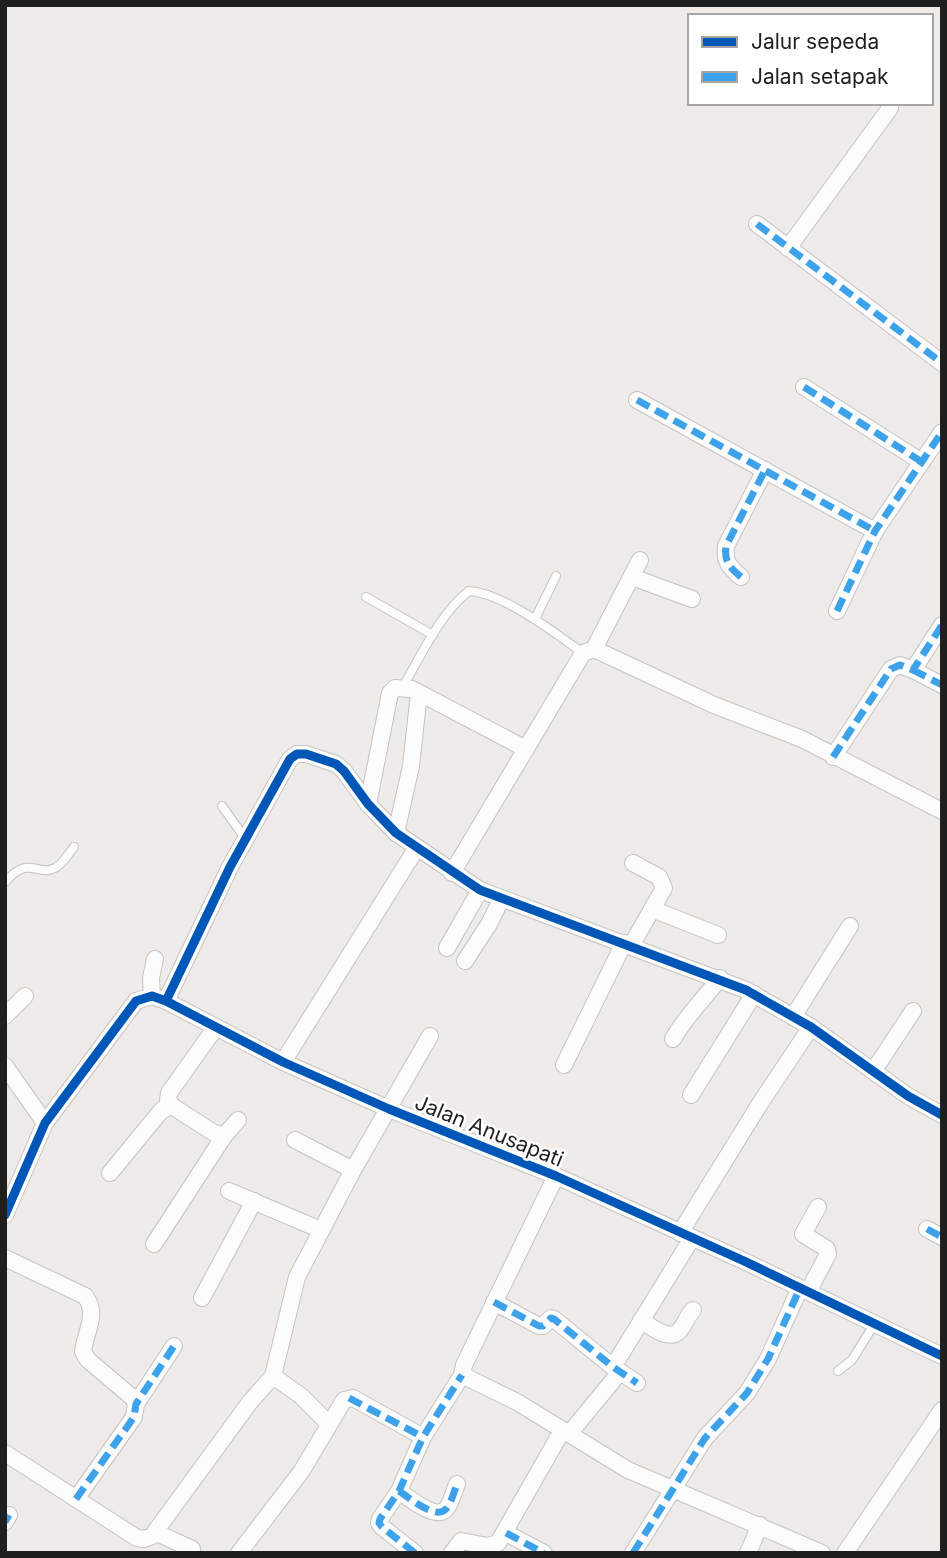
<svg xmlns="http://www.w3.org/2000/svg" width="947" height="1558" font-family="Inter,sans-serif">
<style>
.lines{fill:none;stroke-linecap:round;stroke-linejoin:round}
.lane-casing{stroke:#c5c3c2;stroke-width:10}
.street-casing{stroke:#c5c3c2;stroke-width:18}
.lane{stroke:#fcfcfc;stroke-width:8}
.street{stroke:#fcfcfc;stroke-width:16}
.quiet{stroke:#3da2ea;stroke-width:7;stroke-dasharray:14 7;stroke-linecap:butt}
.cycleway-casing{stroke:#fff;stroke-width:13}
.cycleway{stroke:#0057b8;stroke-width:9}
.labels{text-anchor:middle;stroke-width:5;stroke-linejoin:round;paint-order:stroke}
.street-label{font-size:21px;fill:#1f1f1f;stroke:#fff}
</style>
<rect width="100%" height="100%" fill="#eeebe8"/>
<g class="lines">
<g class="lane-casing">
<g id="lane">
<path d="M366 597 433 635"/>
<path d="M535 619 556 576"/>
<path d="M403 687C420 657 441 612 469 591 503 593 555 633 583 653"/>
<path d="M222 806 245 838"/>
<path d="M5 882C30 854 36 877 55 868 63 864 68 854 74 847"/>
<path d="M838 1371 852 1360 875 1323"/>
</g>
</g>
<g class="street-casing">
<g id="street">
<path d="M757 224 942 363"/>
<path d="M788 248 890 108"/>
<path d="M804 387 922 462"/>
<path d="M637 400 875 531"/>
<path d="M632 577 692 599"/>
<path d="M741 577C729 567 724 561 726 546L765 470"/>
<path d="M837 611 875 531 942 432"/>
<path d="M594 649 640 560"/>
<path d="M913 670 942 685"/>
<path d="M833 757 891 669 900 665 913 670 942 625"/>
<path d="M368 804 390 693 395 688 412 689 526 749"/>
<path d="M396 833 411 766 419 693"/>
<path d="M452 873 583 653 594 649 714 705 802 739 942 811"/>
<path d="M652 909 718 935"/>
<path d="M631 946 664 888 659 877 633 863"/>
<path d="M447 948 480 890"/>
<path d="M465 961 489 924 501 900"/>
<path d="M152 996 151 978 155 959"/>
<path d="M166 1001 230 867 290 759 297 754H306L336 764 344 771 368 804 396 833 480 890 746 990 811 1027 908 1096 942 1115"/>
<path d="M5 1016 25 996"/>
<path d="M793 1017 850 926"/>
<path d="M216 1027 169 1093 168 1100 172 1106 214 1133 224 1136 238 1120"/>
<path d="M673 1039C685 1017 704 999 720 978"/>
<path d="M283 1062 416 849"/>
<path d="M564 1065 624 943"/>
<path d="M5 1066 45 1123"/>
<path d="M874 1070 913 1011"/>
<path d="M691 1095 754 994"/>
<path d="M295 1140 353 1170"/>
<path d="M110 1173 156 1117 162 1110 172 1106"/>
<path d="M229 1191 321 1230"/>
<path d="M5 1215 45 1123 136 1001 152 996 166 1001 283 1062 389 1109 556 1176 744 1261 942 1356"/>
<path d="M927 1229 942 1237"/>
<path d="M680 1233 761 1102 811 1027"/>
<path d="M154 1244 224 1136"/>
<path d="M5 1258 85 1296C99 1314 85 1332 83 1352L88 1360 133 1398 136 1404"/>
<path d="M808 1292 828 1254 827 1249 803 1234 818 1207"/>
<path d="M202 1298 254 1201"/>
<path d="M494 1302 539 1326H543L551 1318 554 1319 613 1367 637 1383"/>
<path d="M641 1320C650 1326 669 1342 679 1331 685 1325 687 1316 693 1310"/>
<path d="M613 1367 692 1238"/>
<path d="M462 1375 517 1402 628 1470 822 1553"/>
<path d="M273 1376 301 1396 329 1424"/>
<path d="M569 1434 620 1372"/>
<path d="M5 1453 137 1538 144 1539 152 1536 250 1402 273 1376 297 1277 353 1170 430 1036"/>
<path d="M399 1491C408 1497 434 1519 445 1510 451 1505 454 1491 457 1484"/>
<path d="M76 1499 134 1417 136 1404 174 1346"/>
<path d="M5 1522 9 1515"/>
<path d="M155 1532 192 1549"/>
<path d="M506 1533 544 1553"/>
<path d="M239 1553 301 1472 344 1400 353 1398 423 1437"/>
<path d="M415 1553 382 1527 379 1523 380 1519 399 1491 423 1437 462 1375 464 1365 556 1176"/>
<path d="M452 1553 461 1541 488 1546 498 1543 562 1431"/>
<path d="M633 1553 705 1438 747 1393 768 1359 800 1288"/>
<path d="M748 1553 760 1525"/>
<path d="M845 1553 942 1410"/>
</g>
</g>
<use href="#lane" class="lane"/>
<use href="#street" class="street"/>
<g class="quiet">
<path d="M757 224 942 363"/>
<path d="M804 387 922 462"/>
<path d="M637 400 875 531"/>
<path d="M741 577C729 567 724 561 726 546L765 470"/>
<path d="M837 611 875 531 942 432"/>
<path d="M913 670 942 685"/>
<path d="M833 757 891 669 900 665 913 670 942 625"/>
<path d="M927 1229 942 1237"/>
<path d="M494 1302 539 1326H543L551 1318 554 1319 613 1367 637 1383"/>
<path d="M349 1398 423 1437"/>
<path d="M399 1491C408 1497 434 1519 445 1510 451 1505 454 1491 457 1484"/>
<path d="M76 1499 134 1417 136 1404 174 1346"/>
<path d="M5 1522 9 1515"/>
<path d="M506 1533 544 1553"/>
<path d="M415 1553 382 1527 379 1523 380 1519 399 1491 423 1437 462 1375"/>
<path d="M633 1553 705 1438 747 1393 768 1359 800 1288"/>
</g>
<g class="cycleway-casing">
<g id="cycleway">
<path d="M166 1001 230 867 290 759 297 754H306L336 764 344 771 368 804 396 833 480 890 746 990 811 1027 908 1096 942 1115"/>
<path d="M5 1215 45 1123 136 1001 152 996 166 1001 283 1062 389 1109 556 1176 744 1261 942 1356"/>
</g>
</g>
<use href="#cycleway" class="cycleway"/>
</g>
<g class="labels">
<g class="street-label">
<text transform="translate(489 1131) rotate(22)" y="7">Jalan Anusapati</text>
</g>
</g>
<rect width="947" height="1558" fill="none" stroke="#1f1f1f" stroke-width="14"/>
<rect x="688" y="14" width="245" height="91" fill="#ffffff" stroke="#a5a5a5" stroke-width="2"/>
<rect x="702" y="37" width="35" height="10" fill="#0057b8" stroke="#a5a5a5" stroke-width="2"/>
<text x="751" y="49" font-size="21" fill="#1f1f1f">Jalur sepeda</text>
<rect x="702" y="72" width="35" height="10" fill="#3da2ea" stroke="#a5a5a5" stroke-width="2"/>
<text x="751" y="84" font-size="21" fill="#1f1f1f">Jalan setapak</text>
</svg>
